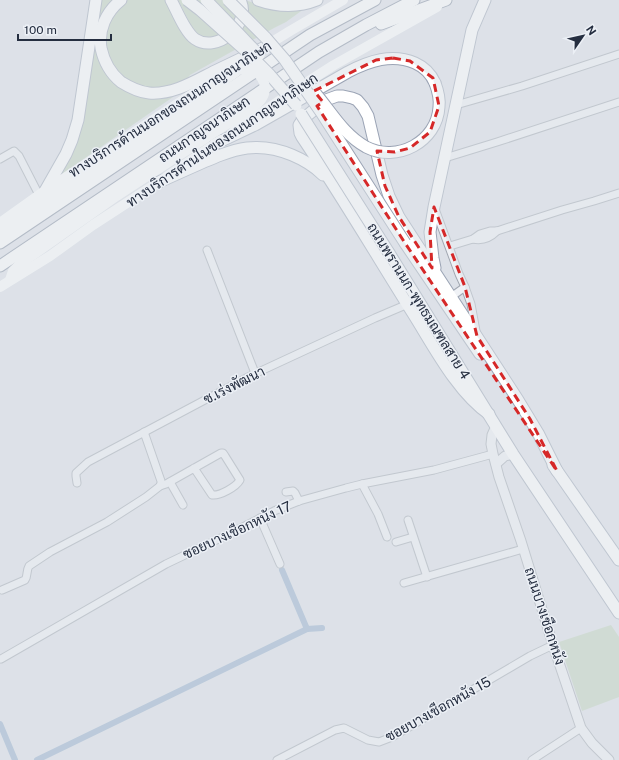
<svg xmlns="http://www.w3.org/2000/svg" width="619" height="760" font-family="'Public Sans',Sarabun,sans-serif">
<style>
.green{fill:#c2d3bd}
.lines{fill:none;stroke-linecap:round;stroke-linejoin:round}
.canal{stroke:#94adcc;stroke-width:6}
.minor-casing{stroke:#a2a8b2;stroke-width:9}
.tertiary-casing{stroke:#a2a8b2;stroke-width:11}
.primary-casing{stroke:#9ba4b5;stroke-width:13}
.trunk-casing{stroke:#838da0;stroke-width:13}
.minor{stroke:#f0f2f6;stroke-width:7}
.tertiary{stroke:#f0f2f6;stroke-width:9}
.secondary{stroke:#fff;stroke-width:10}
.primary{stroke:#fff;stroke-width:11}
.trunk{stroke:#fff;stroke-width:11}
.primary-bridge-casing{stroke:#9ba4b5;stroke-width:13;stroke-linecap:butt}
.secondary-bridge{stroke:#fff;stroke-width:10}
.primary-bridge{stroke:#fff;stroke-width:11}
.marked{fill:none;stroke:#d62828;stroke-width:3;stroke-dasharray:8 5;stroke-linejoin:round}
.labels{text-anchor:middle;stroke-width:3;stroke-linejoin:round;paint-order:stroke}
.street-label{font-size:14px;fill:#252e40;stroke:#ecf0f6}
</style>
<rect width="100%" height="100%" fill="#dde1e8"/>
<g class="green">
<path d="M100 0H168L198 43 232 36 244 26 245 22V0L251 2 276 8 304 9 286 22 274 28 190 75 173 97 62 174 61 172Z"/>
<path d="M178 0H232L237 17 223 35 209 39 197 34 193 30Z"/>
<path d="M611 625 619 637V697L582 711 559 642Z"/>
</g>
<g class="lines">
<g class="canal">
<path d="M282 570 307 629"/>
<path d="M0 724 15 760"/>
<path d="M37 760 307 629 322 628"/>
</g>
<g class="minor-casing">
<g id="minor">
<path d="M456 105 522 86 619 54"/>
<path d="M445 158 497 142 619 102"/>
<path d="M0 159 14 151 19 156 39 195"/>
<path d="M435 209 459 274 465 287 471 304 476 331"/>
<path d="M473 239C482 241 490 238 497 231"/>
<path d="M450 246 473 239 480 234 490 231H497L562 210 594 201 619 193"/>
<path d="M207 250 255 373"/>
<path d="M451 297 465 287"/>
<path d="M170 482 183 505"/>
<path d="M77 483 76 476V473L88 462 250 376 375 318 408 304"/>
<path d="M362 484 378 514 387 537"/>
<path d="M160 486 166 484 221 453H223L225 456 240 480C236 487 220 496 212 495L194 468"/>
<path d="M286 492 293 491 295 493 299 501"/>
<path d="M260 518 280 564"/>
<path d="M408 520 427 577"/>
<path d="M396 542 413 537"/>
<path d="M404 583 523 549"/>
<path d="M2 590 25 580C28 576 26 571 29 566L50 552 107 522 146 497 160 486 161 483V481L144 432"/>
<path d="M1 659 166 564 231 533 274 511 299 501 346 488 362 484 434 470 493 454"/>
<path d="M277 760 335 730 344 728 368 740 379 742 392 737 530 656 553 645"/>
<path d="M532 760 581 728"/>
</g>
</g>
<g class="tertiary-casing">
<g id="tertiary">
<path d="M496 426 492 435 491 444 493 454 499 477 521 541 553 645 581 728 592 743 609 760"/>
<path d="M496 464 505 456 513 454"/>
</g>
</g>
<g class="primary-casing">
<g id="primary">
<path d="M121 0C106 12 98 30 101 48 104 62 110 73 121 82 129 87 139 92 149 93 173 95 195 81 215 71 232 63 248 55 265 47"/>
<path d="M171 0C177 11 185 32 195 39 217 54 252 24 240 0"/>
<path d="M258 0C278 7 297 8 317 0"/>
<path d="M215 144 255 125 348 72C369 61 392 53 415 63 424 67 431 74 435 83"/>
<path d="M159 182C180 173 200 163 221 155 229 152 239 149 247 148 263 146 278 149 292 155 304 160 314 166 323 175"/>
<path d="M45 191 66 154 72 140 78 120 96 0"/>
<path d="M405 243 480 354"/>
<path d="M389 253 513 454 619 613"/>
<path d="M435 268 433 258 430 232 434 207 472 30 485 0"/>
<path d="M489 414C458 393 434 347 414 315 377 256 341 195 302 137L300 133 299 125 303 119 326 100 337 96H343L352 98 357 100 363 107 368 116 382 175 389 196 399 217 518 400 538 433 557 471"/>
<path d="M553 465 619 560"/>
</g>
</g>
<g class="trunk-casing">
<g id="trunk">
<path d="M381 24 446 0"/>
<path d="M0 243 310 35 375 0"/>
<path d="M0 266 319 52 366 25 414 0"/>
</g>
</g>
<use href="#minor" class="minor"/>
<use href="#tertiary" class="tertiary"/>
<g class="secondary">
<path d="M264 47 290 31 343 0"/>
<path d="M234 131 309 81 334 65 437 7"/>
<path d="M0 223 39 195 235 66"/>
<path d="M0 232 97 167"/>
<path d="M10 280 13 271 20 264 118 195"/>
<path d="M0 287 50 256 93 225 159 182 221 140"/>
</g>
<use href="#primary" class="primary"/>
<use href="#trunk" class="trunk"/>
<g class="primary-bridge-casing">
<g id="primary-bridge">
<path d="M187 0 200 10 247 52 270 75 296 105"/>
<path d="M206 0 239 34 259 55"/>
<path d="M228 0 266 38 285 60 321 112 405 243"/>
<path d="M316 94C332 113 344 135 366 147 397 163 437 142 439 107 440 99 438 91 435 83"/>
<path d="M301 114 389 253"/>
</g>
</g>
<path class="secondary-bridge" d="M97 167 192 103 239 70C240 70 244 68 245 68 260 68 270 86 262 98 260 102 256 104 253 107L118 195"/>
<use href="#primary-bridge" class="primary-bridge"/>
</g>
<path d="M0 0H619V760H0ZM393 58 410 61 433 78 439 106 430 132 410 148 395 152 377 151 385 186 399 217 432 268 430 232 434 207 465 287 477 336 530 419 557 471 405 243 317 106 323 102 314 91 376 60Z" fill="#dde1e8" fill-opacity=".55" fill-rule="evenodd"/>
<path class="marked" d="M393 58 410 61 433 78 439 106 430 132 410 148 395 152 377 151 385 186 399 217 432 268 430 232 434 207 465 287 477 336 530 419 557 471 405 243 317 106 323 102 314 91 376 60Z"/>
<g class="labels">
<g class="street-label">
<text transform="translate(170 109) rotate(-33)" y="5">ทางบริการด้านนอกของถนนกาญจนาภิเษก</text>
<text transform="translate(204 129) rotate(-34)" y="5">ถนนกาญจนาภิเษก</text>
<text transform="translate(222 140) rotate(-34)" y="5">ทางบริการด้านในของถนนกาญจนาภิเษก</text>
<text transform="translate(419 301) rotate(58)" y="5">ถนนพรานนก-พุทธมณฑลสาย 4</text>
<text transform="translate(234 385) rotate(-27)" y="5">ซ.เร่งพัฒนา</text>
<text transform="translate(237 530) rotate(-25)" y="5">ซอยบางเชือกหนัง 17</text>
<text transform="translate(545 616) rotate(72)" y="5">ถนนบางเชือกหนัง</text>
<text transform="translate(438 709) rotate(-29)" y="5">ซอยบางเชือกหนัง 15</text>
</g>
</g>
<g transform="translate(583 36) rotate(56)" stroke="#ecf0f6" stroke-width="3" paint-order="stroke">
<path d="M0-3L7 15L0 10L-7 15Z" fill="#252e40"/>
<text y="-6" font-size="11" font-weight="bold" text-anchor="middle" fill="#252e40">N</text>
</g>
<path d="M18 34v6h93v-6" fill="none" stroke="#252e40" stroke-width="2"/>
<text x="24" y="34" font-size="12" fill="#252e40" stroke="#ecf0f6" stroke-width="3" paint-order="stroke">100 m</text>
</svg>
